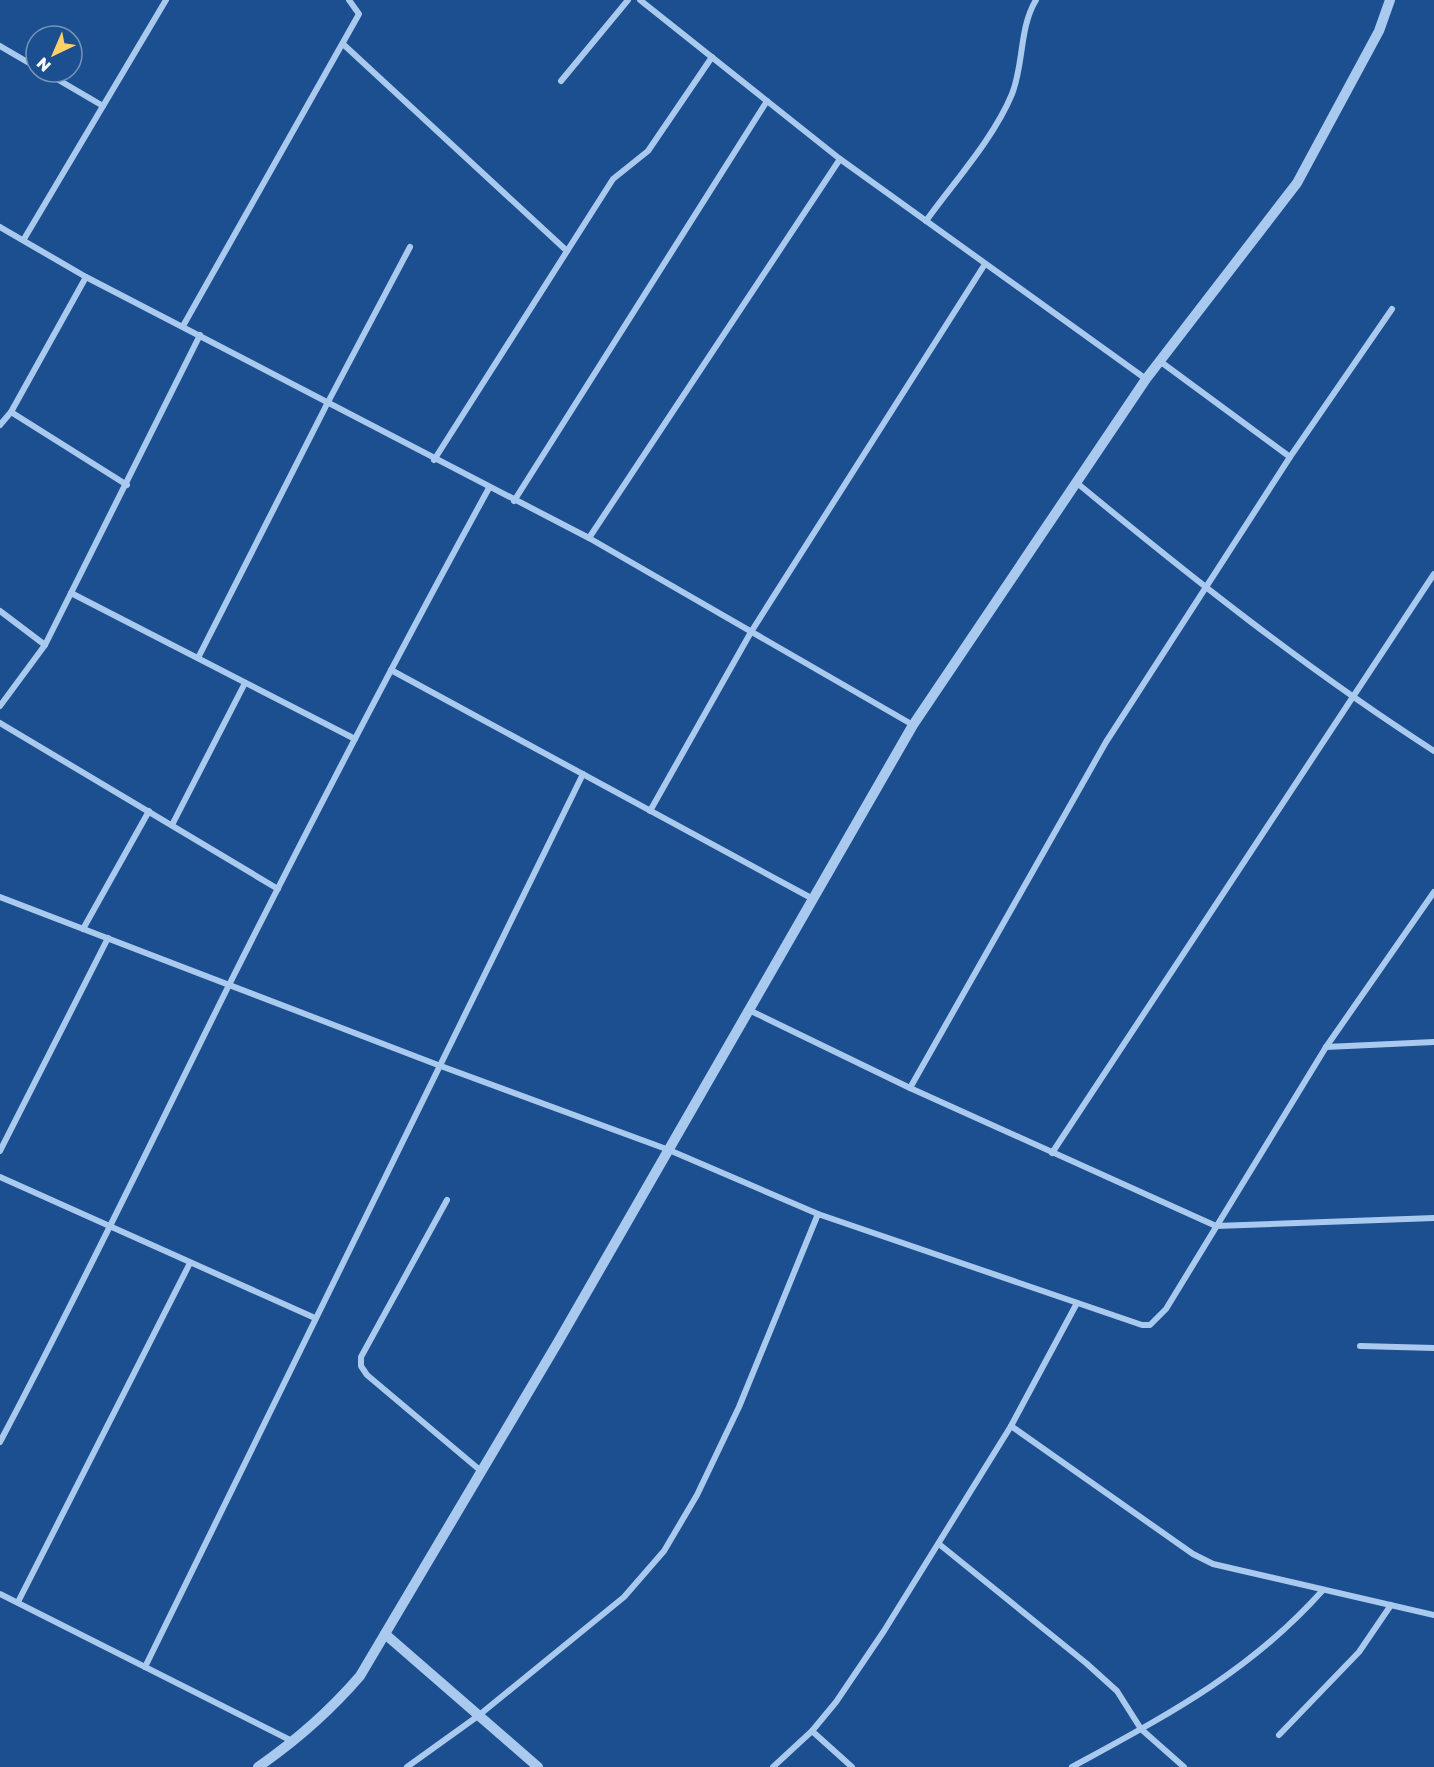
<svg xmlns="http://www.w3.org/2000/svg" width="1434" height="1767" font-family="'Golos Text',sans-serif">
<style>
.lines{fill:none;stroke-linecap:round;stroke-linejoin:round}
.minor{stroke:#a9c9ee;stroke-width:6}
.tertiary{stroke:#a9c9ee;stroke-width:10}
</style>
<rect width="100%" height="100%" fill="#1b4f8f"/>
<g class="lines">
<g class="minor">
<path d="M640 0 840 159 1146 379"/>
<path d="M343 44 567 251"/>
<path d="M0 46 36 67"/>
<path d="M45 72 103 106"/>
<path d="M561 81 628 0"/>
<path d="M926 221C954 182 994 138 1012 94 1024 64 1019 28 1036 0"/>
<path d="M0 227 86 277 589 538 913 725"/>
<path d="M24 239 166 0"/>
<path d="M183 326 359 14 349 0"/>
<path d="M1161 362 1290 457"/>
<path d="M11 412 127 485"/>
<path d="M0 425 11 412 86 277"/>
<path d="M434 460 613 179 648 151 712 57"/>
<path d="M1077 483C1192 578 1308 670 1434 751"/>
<path d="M514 501 767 101"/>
<path d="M589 538 840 159"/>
<path d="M71 593 355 739"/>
<path d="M0 611 45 645"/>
<path d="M198 658 327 404 410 247"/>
<path d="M391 670 813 899"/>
<path d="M0 706 45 645 200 335"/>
<path d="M0 723 278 889"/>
<path d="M650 811 751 632 985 264"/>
<path d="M172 825 245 683"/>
<path d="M0 897 438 1065 669 1150 818 1214 1142 1325H1150L1166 1309 1326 1047 1434 892"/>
<path d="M83 929 149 811"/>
<path d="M749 1010 910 1088 1216 1226 1434 1218"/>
<path d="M1326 1047 1434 1042"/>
<path d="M910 1088 1106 742 1290 457 1392 309"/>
<path d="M0 1151 108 938"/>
<path d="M1052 1153 1434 574"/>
<path d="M0 1177 315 1318"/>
<path d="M447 1200 361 1357V1366L367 1375 481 1471"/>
<path d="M1360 1346 1434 1348"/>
<path d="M1011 1426 1193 1554 1213 1564 1434 1615"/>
<path d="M0 1442C80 1291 153 1138 229 985 313 818 399 652 489 488"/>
<path d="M939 1544 1086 1663 1117 1691 1141 1729 1184 1767"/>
<path d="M0 1594 294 1742"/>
<path d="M18 1602 190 1263"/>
<path d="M145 1667 583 774"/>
<path d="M812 1731 852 1767"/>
<path d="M1279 1735 1359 1652 1391 1605"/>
<path d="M407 1767 478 1716 624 1597 664 1551 697 1495 739 1407 818 1214"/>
<path d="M773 1767 812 1731 836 1702 884 1631 1011 1426 1077 1303"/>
<path d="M1072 1767C1167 1715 1250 1672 1323 1590"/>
</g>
<g class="tertiary">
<path d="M385 1634 538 1767"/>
<path d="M258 1767C297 1740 329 1712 360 1676L558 1342 913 725 1146 379 1297 183 1379 31 1390 0"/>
</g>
</g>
<g transform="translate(54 54) rotate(224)"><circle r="28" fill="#1b4f8f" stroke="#7695bc" stroke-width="1.5"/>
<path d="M0-4.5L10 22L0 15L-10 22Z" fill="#ffd166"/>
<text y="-9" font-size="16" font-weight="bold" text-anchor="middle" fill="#ffffff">N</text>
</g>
</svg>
